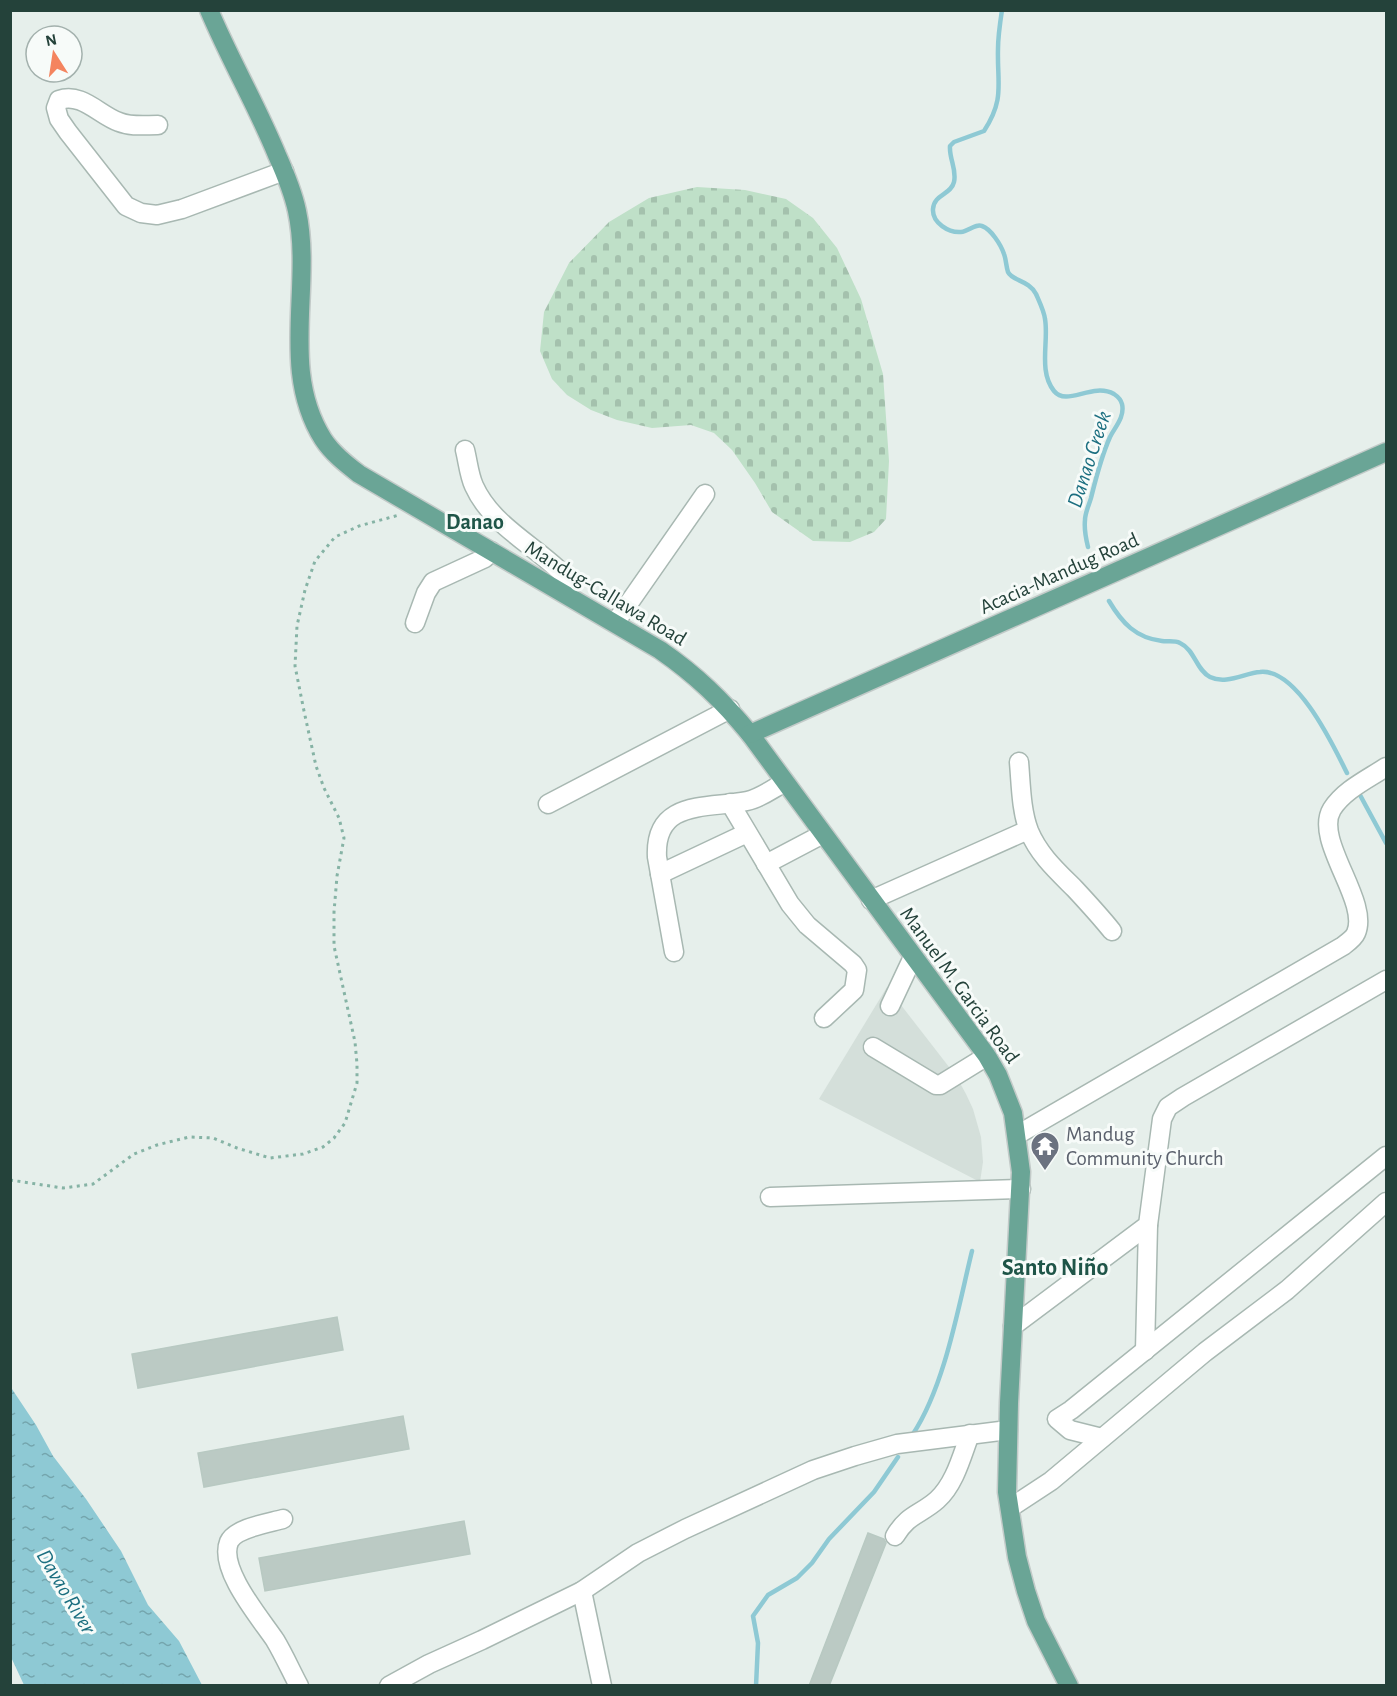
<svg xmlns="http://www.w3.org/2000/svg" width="1397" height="1696" font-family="'Alegreya Sans',sans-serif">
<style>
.built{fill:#d4dfda}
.cemetery{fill:url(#cemetery-stones)}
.water{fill:url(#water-ripples)}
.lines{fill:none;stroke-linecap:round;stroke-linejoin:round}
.stream{stroke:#8ec9d4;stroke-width:4.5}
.building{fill:#bbcac4;stroke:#b8c9c2;stroke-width:1.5}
.minor-casing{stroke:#a8b8b2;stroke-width:21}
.major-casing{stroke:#c2cac8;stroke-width:21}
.path{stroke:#86b3a5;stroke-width:3;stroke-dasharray:3 4.5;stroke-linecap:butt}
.minor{stroke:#fff;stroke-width:18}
.major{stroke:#6aa596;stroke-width:18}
.labels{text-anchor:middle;stroke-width:6;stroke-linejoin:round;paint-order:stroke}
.street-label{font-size:21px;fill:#24423a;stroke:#f7fbf9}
.worship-label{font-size:21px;fill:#5b616d;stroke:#f7fbf9;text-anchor:start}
.water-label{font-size:22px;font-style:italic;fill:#1c6f80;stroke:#f7fbf9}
.neighbourhood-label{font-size:22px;font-weight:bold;fill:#1f5548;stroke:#f7fbf9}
.quarter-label{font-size:24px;font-weight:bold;fill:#1f5548;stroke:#f7fbf9}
</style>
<defs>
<pattern id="cemetery-stones" width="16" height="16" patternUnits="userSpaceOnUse" patternTransform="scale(1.5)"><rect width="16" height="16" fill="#bfe0c8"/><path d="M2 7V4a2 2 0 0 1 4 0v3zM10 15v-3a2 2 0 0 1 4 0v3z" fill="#a4c1ad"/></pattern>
<pattern id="water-ripples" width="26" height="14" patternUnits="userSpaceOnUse" patternTransform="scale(1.5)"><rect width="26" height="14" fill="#8ec9d4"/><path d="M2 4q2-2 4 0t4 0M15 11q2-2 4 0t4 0" fill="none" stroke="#74a5ad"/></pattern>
</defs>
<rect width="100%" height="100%" fill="#e6efeb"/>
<path class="built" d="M887 987 956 1076 966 1094 973 1109 981 1137 983 1162 980 1182 819 1099Z"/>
<path class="cemetery" d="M697 187 745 190 786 199 813 218 837 248 861 299 883 374 889 461 886 519 874 532 850 542 813 541 772 512 755 483 732 450 714 433 691 425 652 428 617 420 591 410 567 395 552 379 540 351 544 312 569 263 609 222 649 198Z"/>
<path class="water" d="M10 1386 36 1425 53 1456 86 1499 121 1551 148 1605 179 1641 202 1685H24L10 1655Z"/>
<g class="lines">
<g class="stream">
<path d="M1002 10C1000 23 998 36 998 49 997 84 1005 99 984 131L954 142 950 146C949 159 957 169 954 182 951 195 934 194 933 209 932 223 949 233 961 232 968 232 976 223 982 226 991 229 1001 245 1004 254 1006 259 1006 266 1008 272 1012 281 1029 280 1036 294 1039 301 1044 311 1045 319 1049 341 1038 371 1054 391 1067 407 1092 382 1114 394 1117 396 1121 400 1122 404 1125 417 1115 427 1110 437 1101 457 1096 478 1091 498 1089 505 1085 513 1085 520 1084 529 1086 539 1088 547"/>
<path d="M1109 601C1122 623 1136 638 1162 641 1168 642 1174 640 1180 643 1195 650 1196 670 1210 677 1226 685 1245 673 1260 672 1297 668 1333 745 1347 773"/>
<path d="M1360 795 1386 843"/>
<path d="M913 1434C945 1385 958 1308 972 1251"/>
<path d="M756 1686 758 1643 753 1616 768 1595 797 1578 812 1563 829 1539 874 1492 898 1457"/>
</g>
</g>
<g class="building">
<path d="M337 1317 343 1350 138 1388 132 1354Z"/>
<path d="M403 1416 409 1449 204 1487 198 1453Z"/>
<path d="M464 1521 470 1554 265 1591 259 1558Z"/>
<path d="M868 1533 884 1539 886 1543 829 1686H809Z"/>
</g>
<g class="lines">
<g class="minor-casing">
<g id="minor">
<path d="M158 125C145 125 131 127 119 122 99 115 82 92 59 100L56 108 59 119 68 132 126 206 141 213 157 215 182 209 284 171"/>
<path d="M465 450C468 462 469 475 474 486 492 526 536 546 564 575L567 581 563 592"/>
<path d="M415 623 426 593 433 582 485 558 491 551"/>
<path d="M615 623 705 494"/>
<path d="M1019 762C1021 785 1021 810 1029 831 1039 855 1057 871 1075 889 1088 903 1100 916 1112 931"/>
<path d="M730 803 790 904 807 925 853 964 857 970 854 990 824 1018"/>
<path d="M548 804 730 709"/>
<path d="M766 864 823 834"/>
<path d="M660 874 747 833"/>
<path d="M871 900 1028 830"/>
<path d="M674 952 657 857C654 799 707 809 747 801 761 798 772 789 785 782"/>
<path d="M890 1006 913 957"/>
<path d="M873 1047 936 1085H940L987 1056"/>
<path d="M1017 1135 1343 946C1347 943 1354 938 1356 933 1370 901 1313 840 1332 809 1344 790 1368 779 1386 767"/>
<path d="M770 1197 1021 1189"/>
<path d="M1013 1326 1148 1225 1162 1119 1168 1107 1183 1097 1386 980"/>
<path d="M1145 1351 1148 1225"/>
<path d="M1102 1438 1070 1430 1057 1419 1071 1410 1386 1156"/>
<path d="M1010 1508 1051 1481 1205 1352 1287 1290 1386 1202"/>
<path d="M283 1519C269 1523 235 1528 229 1542 218 1569 261 1619 275 1640 284 1655 291 1671 299 1686"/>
<path d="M895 1536C908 1514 920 1515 937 1500 955 1484 962 1455 970 1434"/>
<path d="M582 1591 602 1686"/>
<path d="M389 1686 429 1664 482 1640 582 1591 638 1553 685 1529 813 1470 855 1456 897 1444 1008 1430"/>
</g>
</g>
<g class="major-casing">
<g id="major">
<path d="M209 10C230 60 257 106 277 155 285 173 293 192 297 211 313 286 279 369 323 439 332 453 346 464 359 474L660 650C696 675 722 700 750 734L987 1056 998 1075 1013 1113 1021 1172 1009 1403 1007 1492 1017 1557 1026 1591 1036 1621 1069 1686"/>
<path d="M750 734 1386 452"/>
</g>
</g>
<path class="path" d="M10 1180 63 1188 93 1184 134 1154 157 1145 189 1137 213 1138 237 1148 270 1158 303 1154 323 1147 334 1138 345 1123 357 1083V1064L355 1042 334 946V912L337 876 344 838 339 818 324 788 316 766 304 711 295 666 297 626 305 590 315 561 335 537 359 526 399 515"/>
<use href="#minor" class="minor"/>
<use href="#major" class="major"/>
</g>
<defs>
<g id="temple-pin" transform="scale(1.5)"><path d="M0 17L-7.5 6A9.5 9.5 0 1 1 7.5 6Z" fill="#6b7280" stroke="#f7fbf9"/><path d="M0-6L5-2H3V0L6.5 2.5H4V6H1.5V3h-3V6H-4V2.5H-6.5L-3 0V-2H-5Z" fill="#fff"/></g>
</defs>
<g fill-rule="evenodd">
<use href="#temple-pin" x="1045" y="1146"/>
</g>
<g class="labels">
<g class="street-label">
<text transform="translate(1059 573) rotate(-24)" y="7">Acacia-Mandug Road</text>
<text transform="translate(606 593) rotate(31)" y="7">Mandug-Callawa Road</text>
<text transform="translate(960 985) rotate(54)" y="7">Manuel M. Garcia Road</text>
</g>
<g class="worship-label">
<text x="1066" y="1141">Mandug<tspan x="1066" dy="24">Community Church</tspan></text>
</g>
<g class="water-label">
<text transform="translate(1088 459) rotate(-72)" y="8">Danao Creek</text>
<text transform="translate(67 1591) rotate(59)" y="8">Davao River</text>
</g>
<g class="neighbourhood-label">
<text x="475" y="529">Danao</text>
</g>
<g class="quarter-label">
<text x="1055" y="1275">Santo Niño</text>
</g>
</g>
<rect width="1397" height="1696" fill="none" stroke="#24423a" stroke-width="24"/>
<g transform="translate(54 54) rotate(348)"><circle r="28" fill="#f7fbf9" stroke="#a3b1ad" stroke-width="1.5"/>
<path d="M0-4.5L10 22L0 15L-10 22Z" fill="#f4845f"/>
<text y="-9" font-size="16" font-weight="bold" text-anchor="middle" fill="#24423a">N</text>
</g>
</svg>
